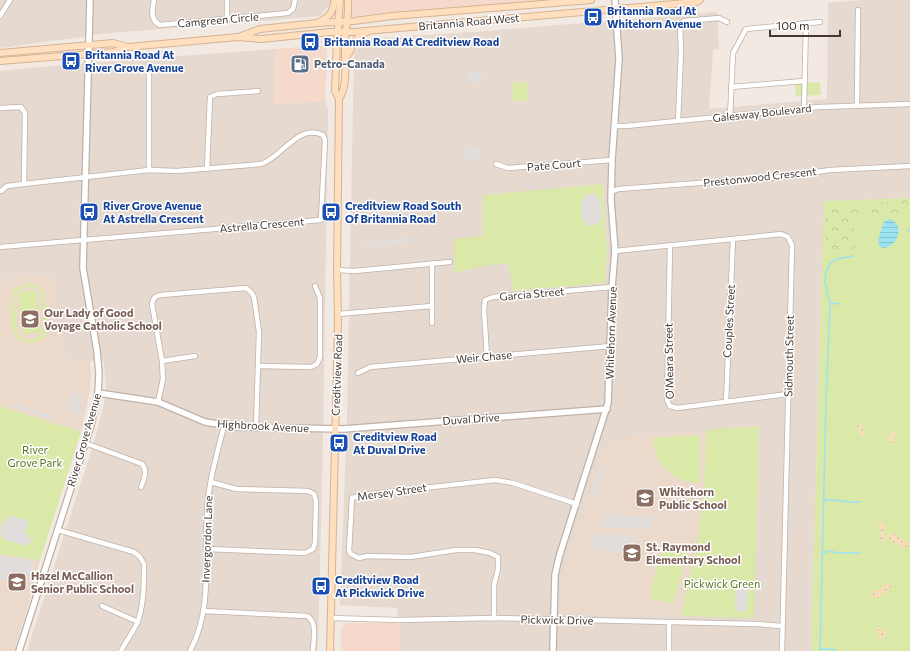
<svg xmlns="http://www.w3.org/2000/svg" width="910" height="651" font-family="Commissioner,sans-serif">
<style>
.residential{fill:#e6d9cf;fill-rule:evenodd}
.commercial{fill:#f5d9cb}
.education{fill:#ebdacb}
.green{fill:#dae8a8;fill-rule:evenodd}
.forest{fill:url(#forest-crowns)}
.sand{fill:url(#sand-dots)}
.parking{fill:#e1dddb}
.water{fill:url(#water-rules)}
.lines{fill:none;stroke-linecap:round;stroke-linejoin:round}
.stream{stroke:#9be3f1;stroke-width:1.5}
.minor-casing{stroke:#c0b1a7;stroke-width:6}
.tertiary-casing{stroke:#c0b1a7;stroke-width:8}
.secondary-casing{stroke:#d6b392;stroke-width:8}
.minor{stroke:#fff;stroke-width:4.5}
.tertiary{stroke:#fff;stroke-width:5.5}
.secondary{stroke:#ffdfbe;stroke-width:6}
.labels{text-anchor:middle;stroke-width:3;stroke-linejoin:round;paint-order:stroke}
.transit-label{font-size:11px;font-weight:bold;fill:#164399;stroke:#fff;text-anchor:start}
.street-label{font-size:11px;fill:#433832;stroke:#fff}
.service-label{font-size:11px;font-weight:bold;fill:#4e5e75;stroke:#fff;text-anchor:start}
.education-label{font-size:11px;font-weight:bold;fill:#785e54;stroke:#fff;text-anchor:start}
.park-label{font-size:11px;fill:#577525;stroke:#fff}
</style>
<defs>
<pattern id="forest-crowns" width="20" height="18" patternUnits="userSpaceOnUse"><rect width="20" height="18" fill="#dae8a8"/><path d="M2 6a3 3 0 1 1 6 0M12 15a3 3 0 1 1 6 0" fill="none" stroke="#bcc891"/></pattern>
<pattern id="sand-dots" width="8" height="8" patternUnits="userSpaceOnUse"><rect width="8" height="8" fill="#f8dcbb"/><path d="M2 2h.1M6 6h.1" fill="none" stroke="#d6bea1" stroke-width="1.8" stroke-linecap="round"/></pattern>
<pattern id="water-rules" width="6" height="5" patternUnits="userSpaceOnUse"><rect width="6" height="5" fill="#9be3f1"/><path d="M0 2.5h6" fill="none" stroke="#87c4cf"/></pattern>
</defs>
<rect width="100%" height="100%" fill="#f1e9e2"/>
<g class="residential">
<path d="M0 0H331V2L320 16 99 34 74 38 0 48Z"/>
<path d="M861 0H910V198L824 201 811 651H400L397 608 340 605 347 419 354 53 365 39 487 31 717 12 719 49 713 50 709 109 827 99 828 3ZM603 184 607 251 605 283 514 291 508 263 483 266V236Z"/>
<path d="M275 49 274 104 325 101 328 108 323 439 318 651H27L94 442 104 404 106 387 104 362 66 359 51 275 0 279V71L97 62Z"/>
</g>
<g class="commercial">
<path d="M351 0H550L351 16Z"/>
<path d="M322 46 327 50 325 101 274 104 275 49Z"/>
<path d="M345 623H399L400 651H341V628Z"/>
</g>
<g class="education">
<path d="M52 275 66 358 90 361 91 375 89 396 81 432 0 406V279Z"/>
<path d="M706 430 705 471 699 533 681 616 562 613 564 573 606 439Z"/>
<path d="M0 554 40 560 28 606 14 651H0Z"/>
</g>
<g class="green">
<path d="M527 82 528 100 513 101 512 83Z"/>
<path d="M820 82 821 95 796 96 795 83Z"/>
<path d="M603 184 607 251 605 283 513 291 508 263 483 266 454 273V239L483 236V195Z"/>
<path d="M910 198V651H811L824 201Z"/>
<path d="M27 284C34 284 41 285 44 293 45 303 49 320 47 330 45 345 24 347 16 336 11 330 8 297 13 291 16 287 22 285 27 284ZM25 287 38 288 41 292 44 328 39 336 35 339 27 340 20 337 18 333 13 299 16 291Z"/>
<path d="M36 290 41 332 23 334 17 292Z"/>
<path d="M0 406 81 432 40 560 0 554Z"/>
<path d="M759 426 754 618 681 616 699 533 705 471 706 430Z"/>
<path d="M697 435 700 437V483C673 483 655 465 653 438Z"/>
<path d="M663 546 687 553 673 604 649 598Z"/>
</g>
<path class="forest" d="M908 198 907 214 898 216 864 218 854 227 856 249 848 252H826L825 222 828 205 879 204Z"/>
<g class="sand">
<path d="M859 424 862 425V429L866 432 865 435 863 436H861L859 431 857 429Z"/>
<path d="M895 430 897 434 893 437V442L890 444 888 442V438L893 431Z"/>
<path d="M880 522 883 523 884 526 886 528 885 531H882L886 538 884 542 881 541V537L878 534 881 530 878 525Z"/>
<path d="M894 533 896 537H900L902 540 906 541 908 545 906 548H902L900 543 895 546 893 544V539H888V535L891 533Z"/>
<path d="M888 581 892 586 891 587 888 588 889 591H886L885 595 881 593 880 598 877 597 874 598H872V595L875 590H881L883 586 886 585Z"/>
<path d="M877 627 880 628 882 633 884 630 886 631 885 636 883 639 879 638 878 632 875 629Z"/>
</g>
<g class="parking">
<path d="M468 70 482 71V83L468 82Z"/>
<path d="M467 146 480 147V159H466Z"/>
<path d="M595 193 596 198H601L602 219 599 220V224L585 226 584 221 582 218 581 202 586 195Z"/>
<path d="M412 237 413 242 392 244 391 239Z"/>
<path d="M388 239 389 245 365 247V242Z"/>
<path d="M71 392 84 396 82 404 78 403 77 404 81 405 78 415 65 410 68 401 72 402 73 401 69 399Z"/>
<path d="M14 403 30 408 29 412 13 407Z"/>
<path d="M32 409 53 415 52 419 31 413Z"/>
<path d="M602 464 605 467 596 497 592 493Z"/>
<path d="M9 515 29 521 25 533 29 535V539L32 540 31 544 27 543 26 546 2 539 3 535 0 534V530L4 520 7 521Z"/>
<path d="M604 515 653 517 652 529 597 527 598 523H604Z"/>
<path d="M592 535H634V540L637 541V554L626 552 595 551V548L591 547Z"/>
<path d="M0 556 31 561V564L34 565 32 576 22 575 21 581 6 578V581L0 580Z"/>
<path d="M736 581 748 582 747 611H735Z"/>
</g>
<path class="water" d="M890 219C910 227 891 255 879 246 877 237 882 230 884 221Z"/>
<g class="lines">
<g class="stream">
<path d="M908 231 910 229"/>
<path d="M831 303 840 304"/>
<path d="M824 501C831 497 850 504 861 502"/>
<path d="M822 554 828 551 839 553H861"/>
<path d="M820 649H832L836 651"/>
<path d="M820 651 826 403 830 304 825 282 826 272 830 264 836 259 854 256"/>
</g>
<g class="minor-casing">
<g id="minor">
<path d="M154 0C152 10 150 20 160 25L288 13 293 9 295 0"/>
<path d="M0 16 10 0"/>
<path d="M227 18V0"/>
<path d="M149 70V170"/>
<path d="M731 87 804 81"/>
<path d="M857 106 858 10"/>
<path d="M0 108 21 107 25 113 24 184"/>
<path d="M804 109 806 23"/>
<path d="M730 117 733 53 746 29 820 22"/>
<path d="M678 121 681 51 680 25 684 21 719 18 727 22"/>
<path d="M615 126H626L819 107 910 104"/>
<path d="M496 164 508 168 612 160"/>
<path d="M207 169 210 97 217 94 258 91"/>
<path d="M611 192 618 189 781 177 830 170 910 166"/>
<path d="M670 245 667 400 670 406 677 408 788 394"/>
<path d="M0 247 321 220 325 140 323 135C297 123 282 158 261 164L177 171 149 170 24 184 7 186 1 191"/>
<path d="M615 251 781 234 788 237 792 245 782 651"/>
<path d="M432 263V323"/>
<path d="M337 270 354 271 450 262"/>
<path d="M338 314 432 306"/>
<path d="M487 357 484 310 485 300 493 297 612 287"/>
<path d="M162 361 195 356"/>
<path d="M259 366 311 367 317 364 320 357V298L315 286"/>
<path d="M358 373 370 367 611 346"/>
<path d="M158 402 163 379 162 361 152 304C153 298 155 296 161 295L246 288 251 292 254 297 259 332 256 428"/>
<path d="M726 402 733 239"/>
<path d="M85 443 142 464C148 471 144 479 141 487"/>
<path d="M58 530 134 552 140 557 144 564C144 583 144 603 138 621 134 631 126 641 121 651"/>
<path d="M207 549 305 553 313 549 315 543 316 501 314 494 308 491 236 489 211 482"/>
<path d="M102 606 138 622"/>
<path d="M204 611 307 616C318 622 313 640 313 651"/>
<path d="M331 618 398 620 494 618 756 624 782 626"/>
<path d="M494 618V585L498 569V557L490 553 475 550H456L411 557 367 556 359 558 351 554 349 551 352 498 362 495 495 480 513 483 577 504"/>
<path d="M190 651C213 609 204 559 207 513 208 483 217 454 224 426"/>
<path d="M669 651V623"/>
</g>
</g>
<g class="tertiary-casing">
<g id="tertiary">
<path d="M98 393 158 402 205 422 237 427 343 429 607 409"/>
<path d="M19 651 91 425 98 393 99 374 97 351 83 268 90 0"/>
<path d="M553 651 555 575 559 557 608 403 612 287 615 251 611 200 612 160 619 59 615 0"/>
</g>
</g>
<g class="secondary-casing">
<g id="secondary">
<path d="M319 22C329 17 333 12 334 2L336 0"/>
<path d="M241 36 260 29 318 23 354 21 392 16 591 0"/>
<path d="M0 53 113 43 128 47"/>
<path d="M345 59C355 48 349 40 367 32"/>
<path d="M0 61 113 52 128 47 238 37 261 39 330 32H354L697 2 700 0"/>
<path d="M339 99C349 84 344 58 345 40 346 27 349 14 348 0"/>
<path d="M330 651 338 321 337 270 339 99 335 91 337 42 340 0"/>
</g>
</g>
<use href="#minor" class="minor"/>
<use href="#tertiary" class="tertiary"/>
<use href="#secondary" class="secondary"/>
</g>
<defs>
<g id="bus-square" transform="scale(1)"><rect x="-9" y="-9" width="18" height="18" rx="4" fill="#1a4fb4" stroke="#fff"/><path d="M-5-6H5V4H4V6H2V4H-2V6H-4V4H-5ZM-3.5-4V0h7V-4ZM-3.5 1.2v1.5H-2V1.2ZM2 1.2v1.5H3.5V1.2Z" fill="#fff"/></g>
<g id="fuel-square" transform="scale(1)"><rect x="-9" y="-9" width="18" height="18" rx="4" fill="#5c6f8a" stroke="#fff"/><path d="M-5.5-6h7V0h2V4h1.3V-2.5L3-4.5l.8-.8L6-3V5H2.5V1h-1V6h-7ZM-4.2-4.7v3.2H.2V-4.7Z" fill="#fff"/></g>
<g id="school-square" transform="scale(1)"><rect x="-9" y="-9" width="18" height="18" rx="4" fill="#8d6e63" stroke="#fff"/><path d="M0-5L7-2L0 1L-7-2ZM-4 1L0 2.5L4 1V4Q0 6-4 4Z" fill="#fff"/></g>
</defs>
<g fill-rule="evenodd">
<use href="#bus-square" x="593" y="17"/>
<use href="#bus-square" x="310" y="42"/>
<use href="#bus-square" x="71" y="61"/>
<use href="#fuel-square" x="300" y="64"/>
<use href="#bus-square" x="89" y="212"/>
<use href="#bus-square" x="331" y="212"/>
<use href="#school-square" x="30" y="319"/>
<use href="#bus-square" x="339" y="443"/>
<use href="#school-square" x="645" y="498"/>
<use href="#school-square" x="632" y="553"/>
<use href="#school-square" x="17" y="582"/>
<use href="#bus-square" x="321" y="586"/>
</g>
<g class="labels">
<g class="transit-label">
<text x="607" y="15">Britannia Road At<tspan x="607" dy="13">Whitehorn Avenue</tspan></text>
<text x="324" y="46">Britannia Road At Creditview Road</text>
<text x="85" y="59">Britannia Road At<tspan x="85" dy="13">River Grove Avenue</tspan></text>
<text x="103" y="210">River Grove Avenue<tspan x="103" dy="13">At Astrella Crescent</tspan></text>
<text x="345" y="210">Creditview Road South<tspan x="345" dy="13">Of Britannia Road</tspan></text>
<text x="353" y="441">Creditview Road<tspan x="353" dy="13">At Duval Drive</tspan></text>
<text x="335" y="584">Creditview Road<tspan x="335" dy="13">At Pickwick Drive</tspan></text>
</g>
<g class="street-label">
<text transform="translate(218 20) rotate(-5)" y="4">Camgreen Circle</text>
<text transform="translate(469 22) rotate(-5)" y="4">Britannia Road West</text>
<text transform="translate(762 113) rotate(-6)" y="4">Galesway Boulevard</text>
<text transform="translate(554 165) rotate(-5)" y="4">Pate Court</text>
<text transform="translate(760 177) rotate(-6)" y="4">Prestonwood Crescent</text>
<text transform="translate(262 225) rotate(-5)" y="4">Astrella Crescent</text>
<text transform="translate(532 294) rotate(-5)" y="4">Garcia Street</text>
<text transform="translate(729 321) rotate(-87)" y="4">Couples Street</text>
<text transform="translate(611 333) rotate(-88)" y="4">Whitehorn Avenue</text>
<text transform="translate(789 356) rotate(-89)" y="4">Sidmouth Street</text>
<text transform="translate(484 357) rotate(-5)" y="4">Weir Chase</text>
<text transform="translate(669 361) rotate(-91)" y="4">O'Meara Street</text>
<text transform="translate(337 375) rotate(-88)" y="4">Creditview Road</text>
<text transform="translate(471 419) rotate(-4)" y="4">Duval Drive</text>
<text transform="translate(263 426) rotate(3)" y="4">Highbrook Avenue</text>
<text transform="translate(84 440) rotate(-74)" y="4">River Grove Avenue</text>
<text transform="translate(392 492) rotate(-8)" y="4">Mersey Street</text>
<text transform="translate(207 539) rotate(-88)" y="4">Invergordon Lane</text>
<text transform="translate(557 620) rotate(1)" y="4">Pickwick Drive</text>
</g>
<g class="service-label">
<text x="314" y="68">Petro-Canada</text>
</g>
<g class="education-label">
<text x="44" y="317">Our Lady of Good<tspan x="44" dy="13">Voyage Catholic School</tspan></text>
<text x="659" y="496">Whitehorn<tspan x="659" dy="13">Public School</tspan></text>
<text x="646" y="551">St. Raymond<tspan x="646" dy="13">Elementary School</tspan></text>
<text x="31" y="580">Hazel McCallion<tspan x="31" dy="13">Senior Public School</tspan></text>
</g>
<g class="park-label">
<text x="35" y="454">River<tspan x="35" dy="13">Grove Park</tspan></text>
<text x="722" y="588">Pickwick Green</text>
</g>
</g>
<path d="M770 30v6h70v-6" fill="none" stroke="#433832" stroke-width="2"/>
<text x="776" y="30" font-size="12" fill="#433832" stroke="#ffffff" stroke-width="3" paint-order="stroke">100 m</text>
</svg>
